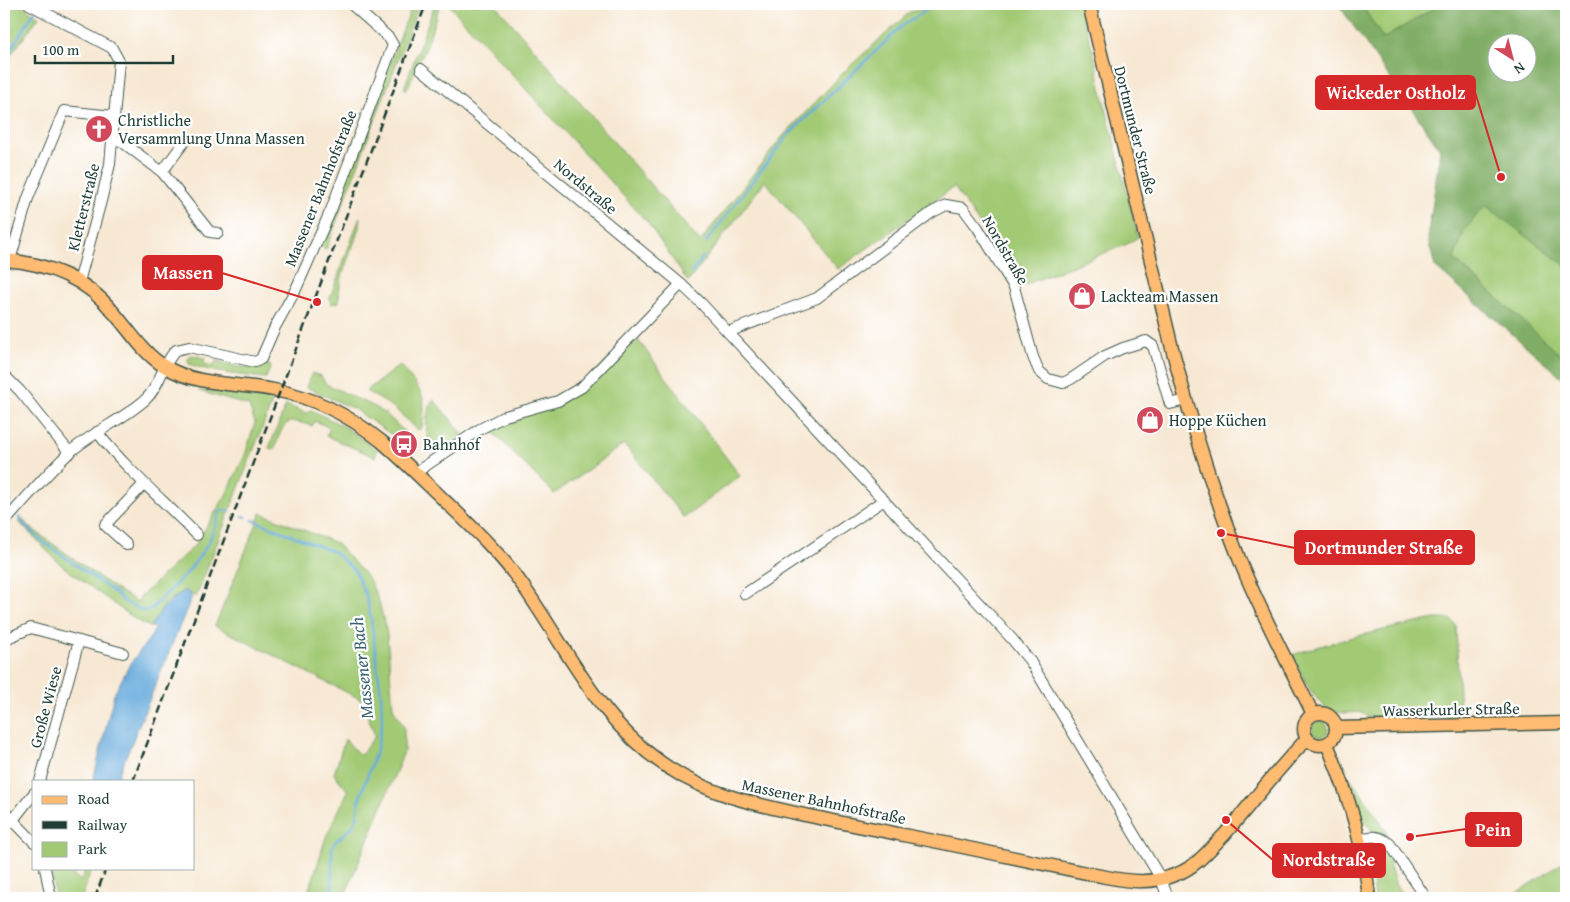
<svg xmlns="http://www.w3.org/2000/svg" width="1570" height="902" font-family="'Gentium Book Plus',serif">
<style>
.green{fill:#a2ca75;stroke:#608454;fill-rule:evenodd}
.forest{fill:#81ae66;stroke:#50764d;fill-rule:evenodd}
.water{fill:#67abdc;stroke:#437488}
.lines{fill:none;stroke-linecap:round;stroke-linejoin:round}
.stream{stroke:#67abdc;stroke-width:2.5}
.minor-casing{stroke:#3f574c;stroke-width:12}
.major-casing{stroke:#3f574c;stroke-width:15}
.minor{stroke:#fff;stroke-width:10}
.major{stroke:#febb71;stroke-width:12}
.rail{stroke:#1f3d34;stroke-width:2.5;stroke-dasharray:8 4;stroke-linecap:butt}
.labels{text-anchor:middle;stroke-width:4.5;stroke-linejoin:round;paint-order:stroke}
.poi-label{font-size:16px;fill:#1f3d34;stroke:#fff;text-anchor:start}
.street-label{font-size:16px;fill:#1f3d34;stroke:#fff}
.water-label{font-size:18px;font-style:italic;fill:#38646f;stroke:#fff}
.leader{fill:none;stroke:#d62828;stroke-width:2}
.callout-dot{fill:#d62828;stroke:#fff;stroke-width:2}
.callout{fill:#d62828;stroke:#d62828;stroke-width:2}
.callout-label{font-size:18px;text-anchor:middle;font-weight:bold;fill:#fff}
</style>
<rect width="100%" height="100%" fill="#fff"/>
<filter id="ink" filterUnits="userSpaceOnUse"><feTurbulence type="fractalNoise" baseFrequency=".02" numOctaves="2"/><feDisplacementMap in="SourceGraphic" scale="10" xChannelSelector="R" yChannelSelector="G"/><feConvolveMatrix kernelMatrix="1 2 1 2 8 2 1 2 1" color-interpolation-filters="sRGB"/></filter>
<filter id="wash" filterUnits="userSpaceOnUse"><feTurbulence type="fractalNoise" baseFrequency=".0096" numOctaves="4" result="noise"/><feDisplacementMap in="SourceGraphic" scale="20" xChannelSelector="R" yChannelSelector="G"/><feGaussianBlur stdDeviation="1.12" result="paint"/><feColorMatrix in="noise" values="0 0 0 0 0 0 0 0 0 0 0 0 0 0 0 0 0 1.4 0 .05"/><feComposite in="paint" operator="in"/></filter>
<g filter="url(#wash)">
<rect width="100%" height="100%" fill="#f7e8d3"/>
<g class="green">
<path d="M4 4H20L39 17 4 64Z"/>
<path d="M413 4H419L326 249 318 245C357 167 380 84 413 4Z"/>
<path d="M435 4H440L425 51 419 60 407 90 404 88Z"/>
<path d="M448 4H495L700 242 783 136 847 69 910 12 936 7 942 4H1079L1093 51 1104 101 1138 237 1127 244 1022 286 954 187 838 269 765 181 688 282 648 223Z"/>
<path d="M1361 4H1441L1383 39Z"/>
<path d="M1566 4V369L1448 268 1429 230V225L1460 56ZM1498 42H1528V72H1498Z"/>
<path d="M360 217 361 218C357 246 337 273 339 302L331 304 330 298Z"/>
<path d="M635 336 740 476 684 518 624 444 554 494 490 429 508 418 559 404Z"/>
<path d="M191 355 205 358 204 364 214 366 216 361C233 365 250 372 267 364L271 366 266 378C240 375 213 373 189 364L188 359Z"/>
<path d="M400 365C420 392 428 392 422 427L418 430 393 407 366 391Z"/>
<path d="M312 373 321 376 326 384 373 406 387 415 414 441 413 445 408 446 354 409 306 387Z"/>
<path d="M199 391H222L273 400 196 597 185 590 166 603 150 627 136 620 61 565 18 521 21 517 28 526 117 590 138 602 141 596 195 545 226 495 245 455 255 423 249 406Z"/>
<path d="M434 400 463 434C457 439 450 446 443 447 421 451 424 409 434 400Z"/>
<path d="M286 405 306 413 311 410 345 427 377 450 375 457 326 436 330 428 315 421 312 426C282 416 284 424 274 450L269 448Z"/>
<path d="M261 513 336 543 369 579 379 601 387 634 393 708 404 727V752L344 898H305L313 879 326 837 348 791 334 774 345 739 360 756 375 736 362 700 215 626Z"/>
<path d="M1435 619H1450L1456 625 1460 718 1367 717 1363 712C1355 712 1346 714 1338 712 1316 709 1301 674 1292 655 1338 639 1387 629 1435 619Z"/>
<circle cx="1320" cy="729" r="8"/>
<path d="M1349 778 1352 780 1387 832 1386 835 1373 831 1363 821Z"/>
<path d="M1378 843 1387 848 1395 859 1389 863 1396 886 1407 898 1417 891 1421 898H1375L1369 848Z"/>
<path d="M1562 863 1566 868V898H1510Z"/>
<path d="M55 868H71V873L81 881 86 868H92L82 898H55L52 874Z"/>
</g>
<path class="forest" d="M1338 4H1361L1383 39 1441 4H1566V266L1485 205 1464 231 1454 259 1566 360V381L1435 267 1428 239 1440 149ZM1498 42H1528V72H1498Z"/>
<path class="water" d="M186 590 192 596 186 611 116 781H93L114 694 130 664 152 635 155 628 150 627C162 608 167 603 186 590Z"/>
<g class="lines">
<g class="stream">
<path d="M4 60 35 11"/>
<path d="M706 242 788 135 903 25 927 10"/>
<path d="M691 273 703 257"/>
<path d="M4 492 10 502"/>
<path d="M243 516 246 517"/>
<path d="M19 517 24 525 42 541 118 595 123 601 143 611 151 609 187 573 199 557 209 542 220 512 222 510 230 511"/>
<path d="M253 520 334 552 355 571 366 596 371 619 381 694 382 723 377 749 360 797 357 817 352 827 335 842 332 849V898"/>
</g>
</g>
</g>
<g filter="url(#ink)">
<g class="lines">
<g class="minor-casing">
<g id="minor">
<path d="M29 4 112 48 119 61 110 164 101 201 79 282"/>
<path d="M421 69 681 284 701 303 1012 639 1030 661 1161 879 1168 898"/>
<path d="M112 139 121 141 162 172 210 232 218 233"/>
<path d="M162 172 185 141"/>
<path d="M10 260 28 198 64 111 114 116"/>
<path d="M728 332 817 298 931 213 946 205 963 208 978 228 1014 287 1033 357 1039 371 1048 379 1063 383 1071 379 1105 356 1123 348 1146 341 1153 346 1170 404 1186 400"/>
<path d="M4 375 20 391 70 453"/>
<path d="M97 432C127 470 164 501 197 535"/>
<path d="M415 473 480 429 505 416 558 401 582 387 681 284"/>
<path d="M4 523C25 499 46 474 70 452 93 432 124 419 146 399 160 386 162 364 176 350L189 347 255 362 261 359 275 327 296 289 331 210 393 45 389 38 351 4"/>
<path d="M127 545 105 525 144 484"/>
<path d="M745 594 884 500"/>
<path d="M79 641 123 653"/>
<path d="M4 642 10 637 31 628 79 641 40 781"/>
<path d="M4 677V678"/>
<path d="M4 811 34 842"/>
<path d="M13 820 34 793"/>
<path d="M1360 839C1372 835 1380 836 1390 844L1426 898"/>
<path d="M45 868 51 898"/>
</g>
</g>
<g class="major-casing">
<g id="major">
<path d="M1089 4 1172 348C1191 422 1214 495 1242 566 1263 617 1289 665 1313 714"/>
<path d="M4 260C47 263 87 279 114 313 130 331 143 353 164 366 196 386 238 383 274 390 313 397 350 416 381 441 403 460 423 480 444 500 471 526 499 552 521 583 568 649 598 722 669 768 708 794 754 804 800 814 832 821 865 827 898 834 967 847 1036 863 1106 877 1131 882 1153 884 1177 874 1196 867 1210 849 1224 835 1252 803 1277 769 1307 739"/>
<circle cx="1320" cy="729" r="16"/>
<path d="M1336 728 1566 723"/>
<path d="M1327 744C1348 793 1364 845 1369 898"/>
</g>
</g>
<use href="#minor" class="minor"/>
<use href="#major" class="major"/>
<g class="rail">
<path d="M133 781 426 4"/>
<path d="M95 898 106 868"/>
</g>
</g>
</g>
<defs>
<g id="church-disc" transform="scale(1.4375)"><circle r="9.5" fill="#d1495b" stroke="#fff"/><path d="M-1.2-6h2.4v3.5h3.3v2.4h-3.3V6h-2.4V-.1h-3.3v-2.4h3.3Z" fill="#fff"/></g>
<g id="shop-disc" transform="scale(1.4375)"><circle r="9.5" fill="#d1495b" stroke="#fff"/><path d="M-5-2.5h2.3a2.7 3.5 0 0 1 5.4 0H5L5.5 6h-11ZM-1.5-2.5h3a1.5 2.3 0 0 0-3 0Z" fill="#fff"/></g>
<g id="bus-disc" transform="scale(1.4375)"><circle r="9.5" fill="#d1495b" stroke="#fff"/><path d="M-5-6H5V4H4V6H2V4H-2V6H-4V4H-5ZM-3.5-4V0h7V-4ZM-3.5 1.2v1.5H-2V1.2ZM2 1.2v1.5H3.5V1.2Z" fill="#fff"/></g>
</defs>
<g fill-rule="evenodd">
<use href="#church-disc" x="99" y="129"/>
<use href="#shop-disc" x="1082" y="296"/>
<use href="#shop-disc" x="1150" y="420"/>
<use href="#bus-disc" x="404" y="444"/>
</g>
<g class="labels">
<g class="poi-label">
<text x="118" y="126">Christliche<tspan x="118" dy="18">Versammlung Unna Massen</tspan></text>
<text x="1101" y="302">Lackteam Massen</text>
<text x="1169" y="426">Hoppe Küchen</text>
<text x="423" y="450">Bahnhof</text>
</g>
<g class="street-label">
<text transform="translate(1136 130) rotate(76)" y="6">Dortmunder Straße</text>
<text transform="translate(586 186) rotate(40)" y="6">Nordstraße</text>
<text transform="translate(320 188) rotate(-68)" y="6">Massener Bahnhofstraße</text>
<text transform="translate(83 207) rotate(-76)" y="6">Kletterstraße</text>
<text transform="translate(1006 250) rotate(60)" y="6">Nordstraße</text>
<text transform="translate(45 707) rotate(-75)" y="6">Große Wiese</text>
<text transform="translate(1451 709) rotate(-1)" y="6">Wasserkurler Straße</text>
<text transform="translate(824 801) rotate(12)" y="6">Massener Bahnhofstraße</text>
</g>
<g class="water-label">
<text transform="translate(362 668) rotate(-96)" y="6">Massener Bach</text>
</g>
</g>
<path class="leader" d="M1501 177L1475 92M317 302L222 273M1221 533L1295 548M1410 837L1466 829M1226 820L1273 860"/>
<g class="callout-dot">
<circle cx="1501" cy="177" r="5"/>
<circle cx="317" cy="302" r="5"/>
<circle cx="1221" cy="533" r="5"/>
<circle cx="1410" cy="837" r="5"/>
<circle cx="1226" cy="820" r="5"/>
</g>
<g class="callout">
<rect x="1316" y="76" width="159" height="33" rx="5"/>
<rect x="143" y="256" width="79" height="33" rx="5"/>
<rect x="1295" y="531" width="179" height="33" rx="5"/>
<rect x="1466" y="813" width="55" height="33" rx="5"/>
<rect x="1273" y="844" width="112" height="33" rx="5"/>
</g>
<g class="callout-label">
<text x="1396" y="99">Wickeder Ostholz</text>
<text x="183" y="279">Massen</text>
<text x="1384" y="554">Dortmunder Straße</text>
<text x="1493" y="836">Pein</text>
<text x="1329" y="866">Nordstraße</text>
</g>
<rect width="1570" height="902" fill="none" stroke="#fff" stroke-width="20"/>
<rect x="32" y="780" width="162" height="90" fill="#ffffff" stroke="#a5b1ae"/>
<rect x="42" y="796" width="25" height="8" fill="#febb71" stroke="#a5b1ae"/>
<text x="78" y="804" font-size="15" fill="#1f3d34">Road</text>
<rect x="42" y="821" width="25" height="8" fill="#1f3d34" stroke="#a5b1ae"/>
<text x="78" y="830" font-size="15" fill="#1f3d34">Railway</text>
<rect x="42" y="842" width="25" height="15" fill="#a2ca75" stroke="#a5b1ae"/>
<text x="78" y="854" font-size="15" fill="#1f3d34">Park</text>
<g transform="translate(1512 58) rotate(144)"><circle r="24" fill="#ffffff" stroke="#a5b1ae"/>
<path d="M0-4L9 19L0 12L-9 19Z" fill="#d1495b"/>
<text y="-8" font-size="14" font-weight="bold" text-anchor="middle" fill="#1f3d34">N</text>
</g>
<path d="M35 55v8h138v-8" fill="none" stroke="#1f3d34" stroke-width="2.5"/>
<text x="42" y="55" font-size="15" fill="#1f3d34" stroke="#ffffff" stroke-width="4" paint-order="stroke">100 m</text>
</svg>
